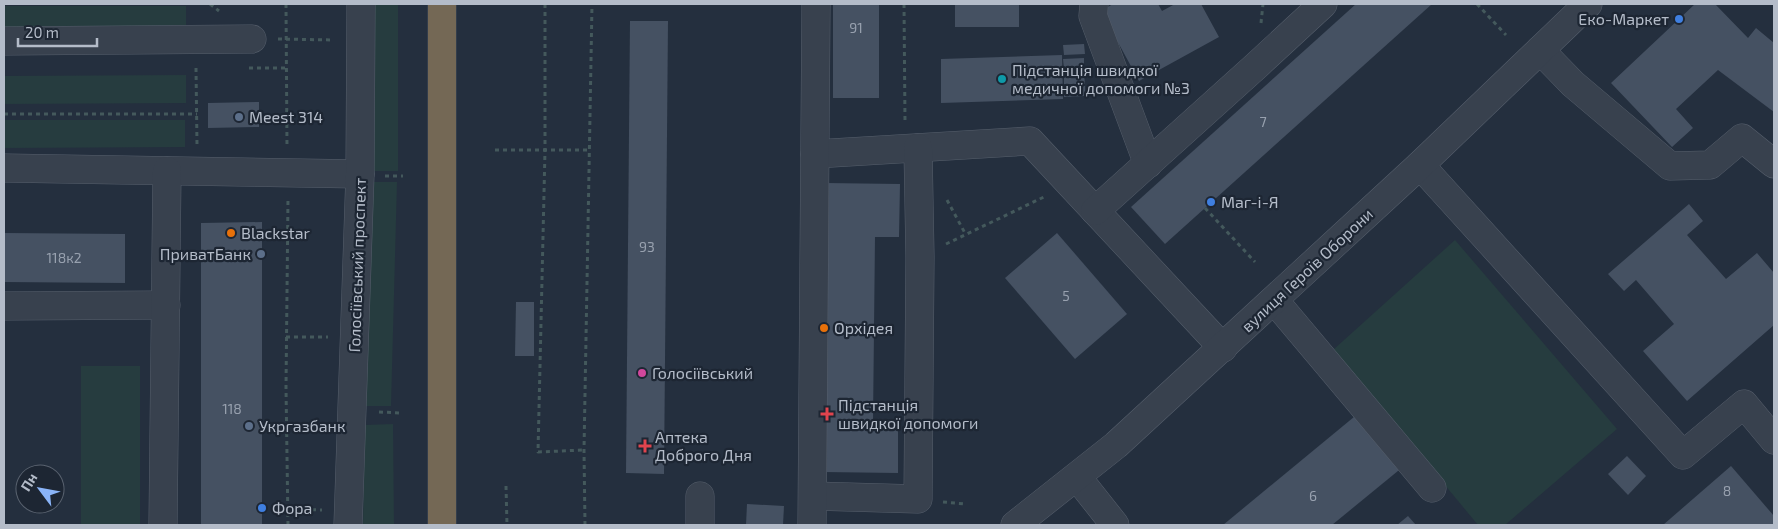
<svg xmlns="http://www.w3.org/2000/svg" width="1778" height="529" font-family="'Exo 2',sans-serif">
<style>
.green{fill:#263c3f}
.building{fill:#455162}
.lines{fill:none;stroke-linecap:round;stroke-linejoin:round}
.minor-casing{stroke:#565f6c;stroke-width:29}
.highway-casing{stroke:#434c59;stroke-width:29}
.path{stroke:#44595c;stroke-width:3;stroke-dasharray:4 4;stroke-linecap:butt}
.minor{stroke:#38414e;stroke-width:28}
.highway{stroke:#746855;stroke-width:28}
.shop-dot{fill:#3f7fe0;stroke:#1d2633;stroke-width:2}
.culture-dot{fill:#0f9aa8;stroke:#1d2633;stroke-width:2}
.service-dot{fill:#5c6f8a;stroke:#1d2633;stroke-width:2}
.food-dot{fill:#e8710a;stroke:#1d2633;stroke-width:2}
.hotel-dot{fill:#d1479c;stroke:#1d2633;stroke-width:2}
.health-dot{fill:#e0444e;stroke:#1d2633;stroke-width:2}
.labels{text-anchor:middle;stroke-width:4.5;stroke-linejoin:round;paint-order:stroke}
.number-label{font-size:14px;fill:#98a1af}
.poi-label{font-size:16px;fill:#b4bcc9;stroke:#1d2633;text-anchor:start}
.street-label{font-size:16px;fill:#b4bcc9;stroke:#1d2633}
</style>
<rect width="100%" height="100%" fill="#242f3e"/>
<g class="green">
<rect x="373" y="4" width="25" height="167"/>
<path d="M4 6H186V33L4 34Z"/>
<path d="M186 75V103L4 104V76Z"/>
<path d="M4 120H185V147L4 148Z"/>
<path d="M372 182H397L391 406H366Z"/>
<path d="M1455 240 1617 429 1505 525H1478L1333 350Z"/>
<rect x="81" y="366" width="59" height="159"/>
<path d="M393 424 394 525H363L365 425Z"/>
</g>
<g class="building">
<rect x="833" y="4" width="46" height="94"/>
<rect x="955" y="4" width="64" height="23"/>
<path d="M1113 4H1158L1162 11 1175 4H1201L1219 37 1139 81 1101 11Z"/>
<path d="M1356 4H1432L1165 244 1131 207Z"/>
<path d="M1695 4H1715L1748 38 1756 28 1774 43V112L1718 70 1676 109 1693 128 1672 147 1611 83Z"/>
<path d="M630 21H668L664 474 626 473Z"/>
<path d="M1084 44 1085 54 1064 55 1063 45Z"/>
<path d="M1062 55 1063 99 941 103V59Z"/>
<path d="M1084 58V68L1064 69 1063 59Z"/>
<path d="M1064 74H1084L1085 84H1064Z"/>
<path d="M1085 86V96L1064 97V87Z"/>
<path d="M259 102V127L208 128V103Z"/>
<path d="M825 183 900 184 899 237H875L873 422H898V473L823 472Z"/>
<path d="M1689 204 1703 221 1687 235 1726 279 1757 253 1774 273V325L1687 401 1643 351 1674 324 1636 280 1624 291 1608 274Z"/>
<path d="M262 222V525H201V223Z"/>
<path d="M4 233 125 234V283L4 282Z"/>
<path d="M1057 233 1127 314 1075 359 1005 278Z"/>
<path d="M516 302H534V356H515Z"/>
<path d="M1360 412 1404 466 1332 525H1223Z"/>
<path d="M1627 456 1646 476 1628 495 1608 474Z"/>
<path d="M1731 466 1774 516V525H1663Z"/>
<path d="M747 504 784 506 783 525H746Z"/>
<path d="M1408 516 1416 525H1397Z"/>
</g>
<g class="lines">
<g class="minor-casing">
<g id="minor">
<path d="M1094 4 1093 16 1148 164"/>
<path d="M4 41 252 39"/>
<path d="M1540 50 1573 84 1670 166 1710 165 1742 138 1774 164"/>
<path d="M815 154 1030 141 1223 348"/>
<path d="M1420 165 1683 455 1744 404 1774 440"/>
<path d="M4 168 360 174"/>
<path d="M1095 211 1256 66 1323 4"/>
<path d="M1274 300 1432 488"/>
<path d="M4 306 166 305"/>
<path d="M1077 477 1115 525"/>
<path d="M813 496 918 499 920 257 918 148"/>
<path d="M163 525 167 171"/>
<path d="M348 525 360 174 361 4"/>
<path d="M700 525V496"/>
<path d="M812 525 816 4"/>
<path d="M1015 525 1116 445 1420 165 1588 4"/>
</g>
</g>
<g class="highway-casing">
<path id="highway" d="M442 525V4"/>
</g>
<g class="path">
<path d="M210 4 219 11"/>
<path d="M286 4 287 147"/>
<path d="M545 4V150L538 452 584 450"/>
<path d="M904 4 905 122"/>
<path d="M1477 4 1506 35"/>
<path d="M1261 23 1263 4"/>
<path d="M278 39 334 40"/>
<path d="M196 68 197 145"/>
<path d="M249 68H287"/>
<path d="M4 114H197"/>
<path d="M495 150H589"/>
<path d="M385 176H403"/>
<path d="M947 200 966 235"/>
<path d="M1205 208 1255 262"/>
<path d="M946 244 1046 196"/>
<path d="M286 337H328"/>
<path d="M379 412 401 413"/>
<path d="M506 486 507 525"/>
<path d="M943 502 965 504"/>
<path d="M288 509 322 510"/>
<path d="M288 525 286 387 288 198"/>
<path d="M585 525 584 450 592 4"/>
</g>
<use href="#minor" class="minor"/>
<use href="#highway" class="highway"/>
</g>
<g class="shop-dot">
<circle cx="1679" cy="19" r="5"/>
<circle cx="1211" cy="202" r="5"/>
<circle cx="262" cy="508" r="5"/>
</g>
<circle class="culture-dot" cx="1002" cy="79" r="5"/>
<g class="service-dot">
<circle cx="239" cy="117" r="5"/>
<circle cx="261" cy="254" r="5"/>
<circle cx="249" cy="426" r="5"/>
</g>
<g class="food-dot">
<circle cx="231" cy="233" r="5"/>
<circle cx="824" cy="328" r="5"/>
</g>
<circle class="hotel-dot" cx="642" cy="373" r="5"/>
<g class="health-dot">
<path d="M824.5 406.5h5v5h5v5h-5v5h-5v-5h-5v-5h5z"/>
<path d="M642.5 438.5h5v5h5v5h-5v5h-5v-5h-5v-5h5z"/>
</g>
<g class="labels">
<g class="number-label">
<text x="856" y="33">91</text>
<text x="1263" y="127">7</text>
<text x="647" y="252">93</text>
<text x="64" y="263">118к2</text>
<text x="1066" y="301">5</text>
<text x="232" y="414">118</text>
<text x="1727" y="496">8</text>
<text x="1313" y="501">6</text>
</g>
<g class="poi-label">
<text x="1669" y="25" text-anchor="end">Еко-Маркет</text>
<text x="1012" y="76">Підстанція швидкої<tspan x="1012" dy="18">медичної допомоги №3</tspan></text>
<text x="249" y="123">Meest 314</text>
<text x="1221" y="208">Маг-і-Я</text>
<text x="241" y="239">Blackstar</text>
<text x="251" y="260" text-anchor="end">ПриватБанк</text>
<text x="834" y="334">Орхідея</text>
<text x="652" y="379">Голосіївський</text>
<text x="838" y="411">Підстанція<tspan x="838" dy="18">швидкої допомоги</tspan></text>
<text x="259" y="432">Укргазбанк</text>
<text x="655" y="443">Аптека<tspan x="655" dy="18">Доброго Дня</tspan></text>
<text x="272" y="514">Фора</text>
</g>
<g class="street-label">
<text transform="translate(357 265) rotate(-88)" y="6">Голосіївський проспект</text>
<text transform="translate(1307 270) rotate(-43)" y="6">вулиця Героїв Оборони</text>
</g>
</g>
<rect width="1778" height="529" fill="none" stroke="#b4bcc9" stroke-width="10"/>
<g transform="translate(40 489) rotate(302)"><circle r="24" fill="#1d2633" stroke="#59626f"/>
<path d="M0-4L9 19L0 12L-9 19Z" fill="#8ab4f8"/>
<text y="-8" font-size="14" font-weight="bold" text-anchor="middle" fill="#b4bcc9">Пн</text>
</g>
<path d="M18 38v8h79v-8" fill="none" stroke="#b4bcc9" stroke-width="2.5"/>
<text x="25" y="38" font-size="15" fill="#b4bcc9" stroke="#1d2633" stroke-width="4" paint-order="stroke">20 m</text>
</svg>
